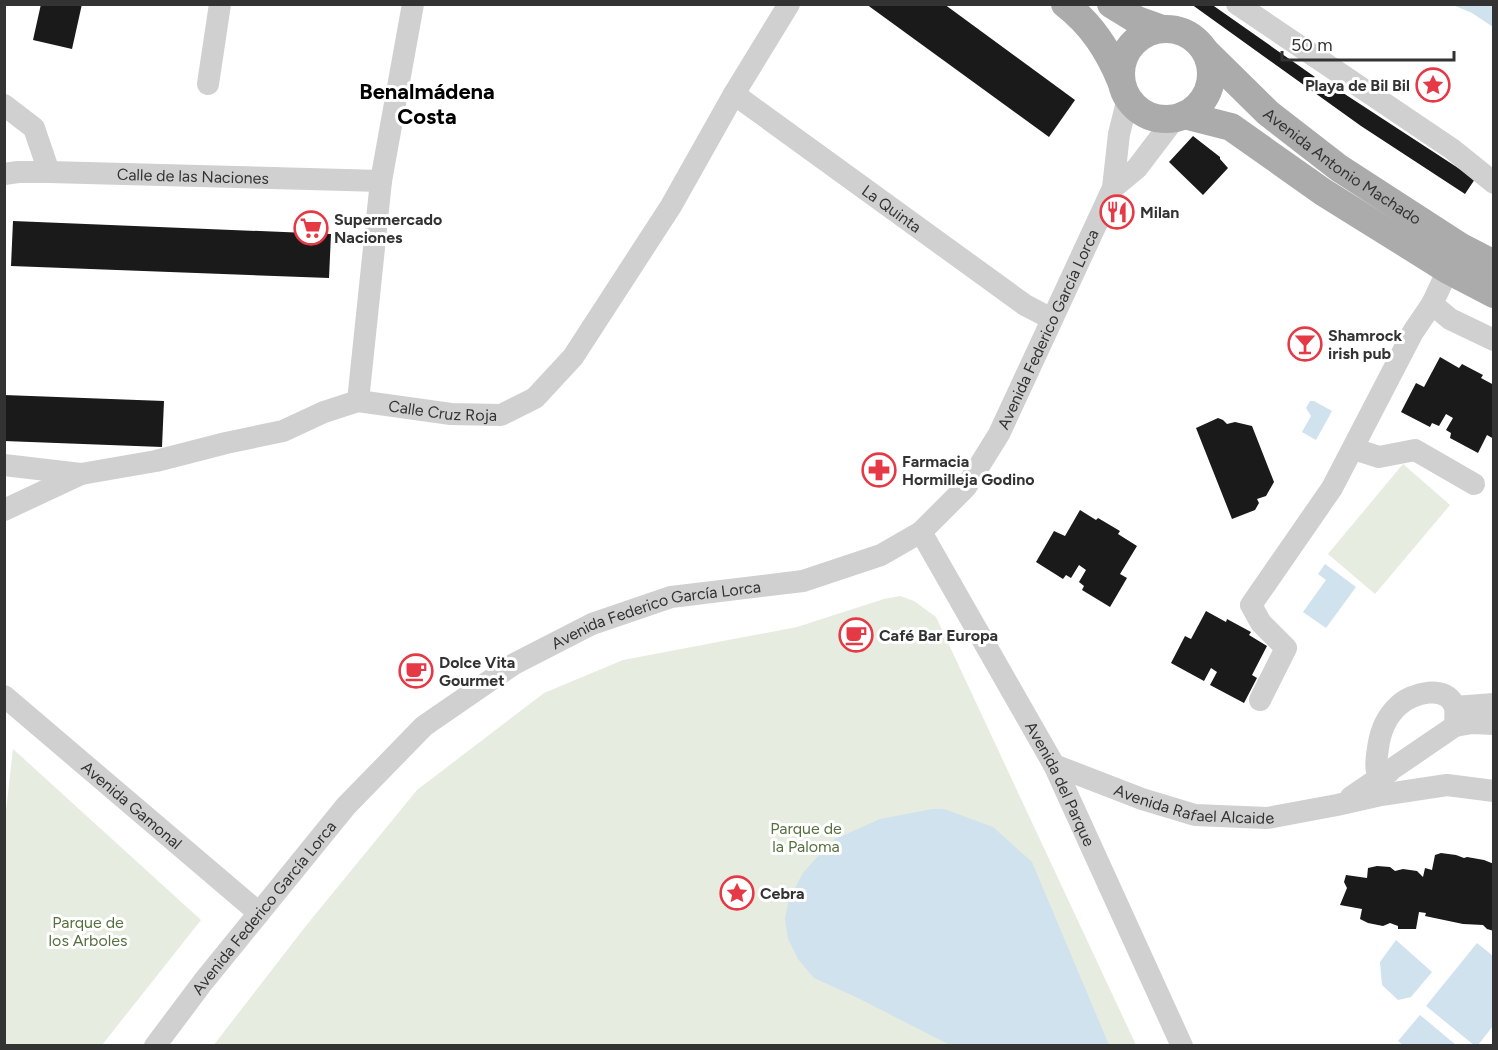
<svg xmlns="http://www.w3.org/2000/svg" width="1498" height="1050" font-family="Figtree,sans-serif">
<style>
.green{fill:#e6ecdf}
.water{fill:#cfe2ee}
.building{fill:#1a1a1a}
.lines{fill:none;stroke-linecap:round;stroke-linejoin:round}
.minor{stroke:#d0d0d0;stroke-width:22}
.major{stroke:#ababab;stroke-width:28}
.labels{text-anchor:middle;stroke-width:6;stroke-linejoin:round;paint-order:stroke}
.poi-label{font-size:16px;font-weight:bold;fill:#333;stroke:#fff;text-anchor:start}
.street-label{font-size:16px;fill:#333;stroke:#fff}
.park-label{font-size:16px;fill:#56703f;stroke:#fff}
.district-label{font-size:22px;font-weight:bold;fill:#000;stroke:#fff}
</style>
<rect width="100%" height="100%" fill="#fff"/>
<g class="green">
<path d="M1403 464 1450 505 1375 594 1328 554Z"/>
<path d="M900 596 914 601 936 617 1136 1045 213 1046 305 927 417 790 544 693 623 660 797 627 884 599Z"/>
<path d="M13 749 201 920 102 1045H5L4 828Z"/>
</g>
<g class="water">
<path d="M1453 5H1493V27L1472 13Z"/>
<path d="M1310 401H1314L1332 411 1316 440 1302 432 1311 416 1306 408Z"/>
<path d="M1325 564 1356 587 1326 628 1303 612 1326 580 1318 574Z"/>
<path d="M933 809H944L993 827 1032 862 1109 1045H950L858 998 814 978 798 959 788 939 785 919 789 899 803 873 827 846 835 839 880 819Z"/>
<path d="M1396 940 1432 972 1411 997 1398 1000 1382 985 1380 962Z"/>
<path d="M1477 943 1493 956V1026L1478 1045 1475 1046 1426 1006Z"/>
<path d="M1420 1015 1456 1045H1403L1398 1041Z"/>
</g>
<g class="building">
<path d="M41 4H82L72 49 33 40Z"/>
<path d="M866 4H944L1075 100 1049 137Z"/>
<path d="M1191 4H1211L1335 91 1337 89 1475 179 1465 194 1361 126Z"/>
<path d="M1193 136 1220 157V159L1228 168 1203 195 1169 162Z"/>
<path d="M13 221 331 234 329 278 11 266Z"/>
<path d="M1440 357 1459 368 1462 364 1483 375 1481 378 1494 385V439L1487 435 1478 453 1450 438 1451 433 1446 430 1453 418 1446 414 1439 426 1432 423 1430 427 1401 412 1416 383 1424 387Z"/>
<path d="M4 395 164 401 162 447 4 441Z"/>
<path d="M1218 418 1223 420 1227 424 1235 422 1252 426 1274 482 1266 496 1257 499 1259 503 1255 510 1232 519 1196 428Z"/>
<path d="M1080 510 1096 520 1098 518 1120 531 1118 534 1137 546 1120 574 1127 578 1110 607 1082 590 1084 586 1079 582 1086 570 1079 565 1071 578 1066 575 1063 579 1036 562 1054 531 1065 536Z"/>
<path d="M1206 611 1226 622 1227 619 1251 632 1249 635 1267 646 1252 675 1257 678 1244 703 1210 685 1217 672 1211 668 1204 681 1171 663 1185 636 1191 639Z"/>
<path d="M1441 853 1456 855 1464 858 1467 857 1484 860 1494 864V931L1487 929 1483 925 1463 924 1425 916 1426 913 1419 912 1416 929H1398V926L1390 923 1383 926 1368 923 1360 919 1362 909 1340 905 1347 888 1344 882 1346 875 1367 878 1368 868 1377 866 1390 867 1395 871 1403 869 1417 871 1423 877 1425 868 1432 870 1435 855Z"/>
</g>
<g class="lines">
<g class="minor">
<path d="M1237 4 1452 149 1494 183"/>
<path d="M208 84 220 4"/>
<path id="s1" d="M734 94 1025 305 1052 319"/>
<path d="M4 105 34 128 49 172"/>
<path id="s2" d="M4 174 18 172H49L381 181"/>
<path d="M1113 188 1137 168 1175 118"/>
<path d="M1448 270 1432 304 1450 319 1494 340"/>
<path d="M358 401 381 181 413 4"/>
<path d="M1354 449 1379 457 1415 450 1474 484"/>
<path d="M4 465 81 474"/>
<path id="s3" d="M4 510 81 474 156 461 226 443 283 431 324 412 358 401 451 414 501 415 535 398 573 357 671 206 734 94 789 4"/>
<path id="s4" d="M921 532 1054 765 1182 1046"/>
<path id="s5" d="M4 696 259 913"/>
<path d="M1260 700 1286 648 1261 623 1251 605 1332 488 1413 332 1432 304"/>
<path d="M1455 707 1494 704"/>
<path d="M1455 726 1472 723 1494 724"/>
<path id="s6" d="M1054 765 1142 799 1195 815 1267 818 1337 805 1381 795 1447 785 1494 791"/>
<path d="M1351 797 1455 726C1455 721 1456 712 1455 707 1447 683 1411 693 1398 706 1386 717 1380 733 1378 748 1377 756 1375 764 1377 771L1389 772"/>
<path id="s7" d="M155 1046 203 982 346 806 424 726 514 664 592 624 671 597 803 581 881 555 921 532 966 487 999 434 1113 188 1119 134 1128 98"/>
</g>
<g class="major">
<path d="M1065 4C1092 25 1108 50 1121 81"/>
<path d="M1111 4 1137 20 1162 29"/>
<circle cx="1166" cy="74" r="45"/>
<path id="s8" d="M1205 51 1268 113 1339 168 1461 247 1494 264"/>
<path d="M1184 115 1231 127 1323 192 1448 270 1494 294"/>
</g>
</g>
<defs>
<g id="sight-ring" transform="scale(1.725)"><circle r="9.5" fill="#fff" stroke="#e63946" stroke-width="1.5"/><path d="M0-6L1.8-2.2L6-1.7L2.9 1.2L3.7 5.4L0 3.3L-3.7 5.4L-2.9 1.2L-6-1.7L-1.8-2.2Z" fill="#e63946"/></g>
<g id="restaurant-ring" transform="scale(1.725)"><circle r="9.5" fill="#fff" stroke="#e63946" stroke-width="1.5"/><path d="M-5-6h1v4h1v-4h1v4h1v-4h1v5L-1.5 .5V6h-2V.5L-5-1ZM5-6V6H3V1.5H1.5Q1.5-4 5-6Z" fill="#e63946"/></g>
<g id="supermarket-ring" transform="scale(1.725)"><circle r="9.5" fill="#fff" stroke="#e63946" stroke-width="1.5"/><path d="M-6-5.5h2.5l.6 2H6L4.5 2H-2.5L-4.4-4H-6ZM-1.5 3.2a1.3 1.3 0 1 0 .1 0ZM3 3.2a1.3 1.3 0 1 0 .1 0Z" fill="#e63946"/></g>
<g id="bar-ring" transform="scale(1.725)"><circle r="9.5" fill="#fff" stroke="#e63946" stroke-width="1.5"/><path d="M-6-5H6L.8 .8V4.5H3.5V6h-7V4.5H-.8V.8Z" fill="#e63946"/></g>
<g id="pharmacy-ring" transform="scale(1.725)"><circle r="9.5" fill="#fff" stroke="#e63946" stroke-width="1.5"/><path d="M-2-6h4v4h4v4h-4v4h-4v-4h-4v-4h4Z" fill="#e63946"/></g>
<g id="cafe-ring" transform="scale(1.725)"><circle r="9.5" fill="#fff" stroke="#e63946" stroke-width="1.5"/><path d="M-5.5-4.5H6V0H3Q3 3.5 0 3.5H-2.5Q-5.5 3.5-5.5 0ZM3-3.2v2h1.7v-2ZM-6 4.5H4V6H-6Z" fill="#e63946"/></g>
</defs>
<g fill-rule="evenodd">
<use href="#sight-ring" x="1433" y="85"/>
<use href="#restaurant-ring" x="1117" y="212"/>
<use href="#supermarket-ring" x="311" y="228"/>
<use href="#bar-ring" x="1305" y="344"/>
<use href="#pharmacy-ring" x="879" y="470"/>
<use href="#cafe-ring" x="856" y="635"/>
<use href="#cafe-ring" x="416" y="671"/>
<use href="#sight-ring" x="737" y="893"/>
</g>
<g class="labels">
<g class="poi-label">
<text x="1410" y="91" text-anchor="end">Playa de Bil Bil</text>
<text x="1140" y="218">Milan</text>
<text x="334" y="225">Supermercado<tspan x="334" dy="18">Naciones</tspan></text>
<text x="1328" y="341">Shamrock<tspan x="1328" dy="18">irish pub</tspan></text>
<text x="902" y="467">Farmacia<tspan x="902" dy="18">Hormilleja Godino</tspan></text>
<text x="879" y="641">Café Bar Europa</text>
<text x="439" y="668">Dolce Vita<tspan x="439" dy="18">Gourmet</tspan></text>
<text x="760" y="899">Cebra</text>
</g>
<g class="street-label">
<text dy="6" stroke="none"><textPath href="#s8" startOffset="180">Avenida Antonio Machado</textPath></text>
<text dy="6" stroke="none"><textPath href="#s2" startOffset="189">Calle de las Naciones</textPath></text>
<text dy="6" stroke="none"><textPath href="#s1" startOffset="195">La Quinta</textPath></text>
<text dy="6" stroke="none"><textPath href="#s7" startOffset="1202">Avenida Federico García Lorca</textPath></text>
<text dy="6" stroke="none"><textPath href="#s3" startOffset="458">Calle Cruz Roja</textPath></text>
<text dy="6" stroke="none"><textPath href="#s7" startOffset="680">Avenida Federico García Lorca</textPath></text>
<text dy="6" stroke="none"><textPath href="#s4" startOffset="288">Avenida del Parque</textPath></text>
<text dy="6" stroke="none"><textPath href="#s6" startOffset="147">Avenida Rafael Alcaide</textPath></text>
<text dy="6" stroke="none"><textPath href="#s5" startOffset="168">Avenida Gamonal</textPath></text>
<text dy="6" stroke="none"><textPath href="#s7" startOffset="176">Avenida Federico García Lorca</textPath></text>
</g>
<g class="park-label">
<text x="806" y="834">Parque de<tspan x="806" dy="18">la Paloma</tspan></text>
<text x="88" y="928">Parque de<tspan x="88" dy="18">los Arboles</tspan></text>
</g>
<g class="district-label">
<text x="427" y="99">Benalmádena<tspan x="427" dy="25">Costa</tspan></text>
</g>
</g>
<rect width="1498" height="1050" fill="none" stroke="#333333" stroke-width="12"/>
<path d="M1282 51v9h172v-9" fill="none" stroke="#333333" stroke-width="3"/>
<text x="1291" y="51" font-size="18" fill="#333333" stroke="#ffffff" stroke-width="4.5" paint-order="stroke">50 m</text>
</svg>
